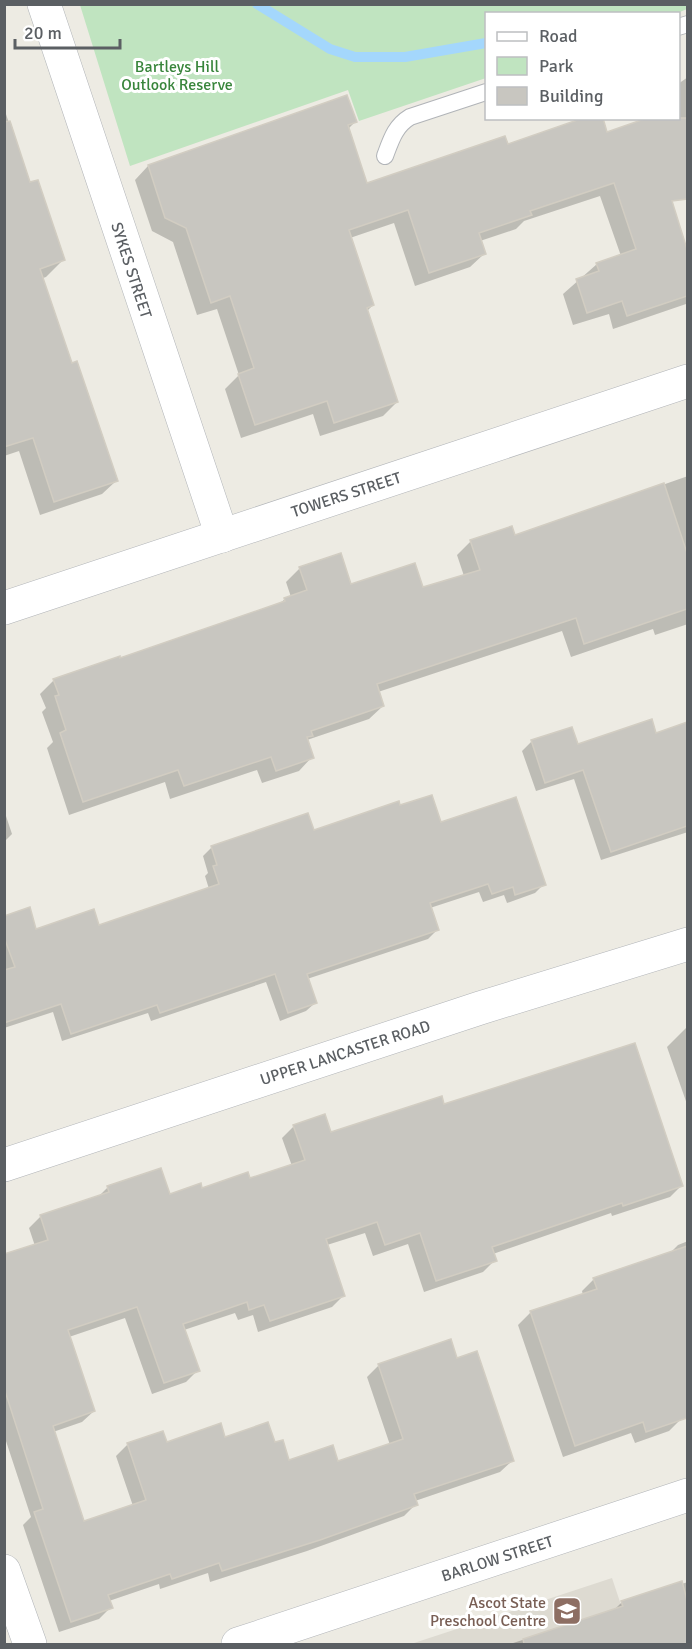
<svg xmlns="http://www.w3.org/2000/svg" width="692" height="1649" font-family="Signika,sans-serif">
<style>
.education{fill:#dddad1}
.green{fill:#c0e4c0}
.shadow{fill:#0003}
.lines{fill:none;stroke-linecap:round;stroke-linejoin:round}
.stream{stroke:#a4d7fc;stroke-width:10}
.building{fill:#c8c6c0;stroke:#d2cdc2;stroke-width:1.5}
.service-casing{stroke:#b1b4b8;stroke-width:18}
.minor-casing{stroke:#b1b4b8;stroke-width:34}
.service{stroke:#fff;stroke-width:16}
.minor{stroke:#fff;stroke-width:33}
.labels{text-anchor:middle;stroke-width:6;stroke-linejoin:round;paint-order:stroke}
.park-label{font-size:16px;fill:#38853b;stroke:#fff}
.street-label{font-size:16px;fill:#5b5f63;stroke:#fff}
.education-label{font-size:16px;fill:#785e54;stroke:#fff;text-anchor:end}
</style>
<rect width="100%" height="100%" fill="#edebe3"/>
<path class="education" d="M612 1578 634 1644H411Z"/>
<path class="green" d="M687 4V9L675 14H486V78L359 121 348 90 130 166 80 5Z"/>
<g class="shadow">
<path d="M688 77V178L665 186 688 254V303L686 304 613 329 609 314 573 325 563 294 597 264 621 256 600 196 524 221 516 229 480 241 484 254 470 267 415 286 394 223 350 238 373 305 367 311 397 402 383 416 320 436 313 414 241 438 225 389 239 375 217 309 197 315 173 242 152 231 135 180 148 166 347 97 355 122 348 129 366 185 507 146 606 134 678 118V84Z"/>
<path d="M4 108 29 184 63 260 46 277 5 291Z"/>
<path d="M4 299 71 365 116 481 102 494 40 515 19 451 4 456Z"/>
<path d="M688 476V624L655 635 653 629 571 657 562 631 378 692 383 706 369 719 307 740 312 757 299 771 262 783 257 770 170 799 165 782 69 815 47 748 53 742 42 712 46 708 40 694 54 680 119 660 279 604 285 599 291 597 286 582 300 568 350 586 422 589 464 576 457 555 471 541 514 537Z"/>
<path d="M688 723V832L601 860 574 779 536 791 522 751 532 741 577 746 656 734Z"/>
<path d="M399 807 440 824 544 884 535 893 507 903 504 895 483 902 479 892 430 908 437 930 428 939 307 979 315 1003 306 1011 280 1021 266 982 151 1021 148 1013 62 1041 53 1012 4 1028V917L35 930 98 927 209 889 205 876 208 873 203 856 212 847 313 832Z"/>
<path d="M4 810 12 834 4 842Z"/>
<path d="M687 1027H688V1107L667 1047Z"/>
<path d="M443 1106 681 1186 670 1197 612 1216 611 1213 493 1254 495 1260 483 1272 424 1292 408 1244 373 1256 365 1233 327 1245 344 1295 332 1307 258 1332 253 1315 238 1320 235 1313 184 1330 198 1370 186 1382 152 1394 125 1318 69 1337 94 1411 82 1422 53 1432 83 1523 133 1506 116 1456 128 1444H166L224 1439 274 1444 288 1462H337L390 1445 367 1377 379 1365 456 1360 512 1461 500 1472 415 1501 416 1504 404 1516 307 1551 210 1582 208 1573 160 1589 159 1584 109 1601 111 1607 99 1619 59 1632 23 1525 31 1517 4 1435V1256L35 1246 29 1228 41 1216 98 1197 108 1187 169 1196 249 1180 292 1166 282 1138 294 1126 330 1134Z"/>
<path d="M688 1241V1413L680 1415 681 1419 669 1431 635 1443 631 1433 563 1457 518 1325 530 1313 583 1295 582 1291 594 1279 668 1255 678 1245Z"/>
<path d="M688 1582V1644H510L613 1611 622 1602Z"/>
</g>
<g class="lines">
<path class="stream" d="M257 4 330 49 355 57H405L486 43"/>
</g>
<g class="building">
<path d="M347 95 357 122 348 125 367 183 505 136 508 144 583 118H603L607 132 647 118H687V199L672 201 687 249V296L627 316 622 301 587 313 576 279 599 271 596 263 636 249 614 183 530 211 532 215 479 233 486 254 429 273 408 210 349 230 374 305 367 308 398 402 334 423 327 401 255 425 238 374 254 368 230 296 211 303 186 228 165 218 148 165Z"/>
<path d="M10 121 30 182 38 180 65 260 40 269 72 363 77 361 118 481 54 502 33 438 4 447V122Z"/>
<path d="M664 483 687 553V609L584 644 576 618 377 684 384 706 311 731 313 736 307 737 314 758 276 771 271 757 184 786 178 770 83 802 60 733 66 730 55 696 59 695 53 679 120 656V658L285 601 284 598 307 590 299 567 341 553 351 584 415 563 423 587 480 570 470 540 512 526 515 535Z"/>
<path d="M652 719 656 733 687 722V826L611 852 583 770 545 783 531 740 572 727 578 744Z"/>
<path d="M432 795 441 822 516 797 546 885 515 895 513 887 492 894 488 884 430 903 439 930 307 974 317 1003 288 1013 275 974 160 1013 157 1005 71 1034 61 1004 4 1023V970L15 967 4 937V916L30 907 36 929 94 909 99 925 219 884 213 866 217 865 211 846 308 813 314 830 399 801 400 805Z"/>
<path d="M635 1043 683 1186 623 1206 622 1203 492 1247 497 1261 436 1281 420 1233 385 1245 377 1222 326 1239 345 1296 270 1321 264 1305 249 1310 247 1302 183 1324 200 1371 164 1383 137 1307 68 1330 95 1411 53 1426 84 1521 146 1500 127 1443 163 1431 167 1442 221 1423 225 1437 268 1422 275 1442 283 1440 289 1460 333 1445 338 1461 403 1439 378 1364 451 1339 457 1358 477 1351 514 1461 414 1494 418 1505 320 1540 222 1571 219 1563 172 1579 170 1574 108 1595 113 1608 71 1622 34 1512 43 1509 4 1388V1254L48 1240 40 1215 109 1192 107 1186 161 1168 170 1194 201 1183 202 1188 248 1172 250 1178 305 1160 293 1125 325 1114 331 1132 442 1096 444 1104Z"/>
<path d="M687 1246V1418L646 1432 643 1422 575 1446 530 1311 597 1289 593 1278Z"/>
<path d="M682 1581 687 1600V1644H524L523 1639 623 1606 621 1601Z"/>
</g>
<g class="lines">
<g class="service-casing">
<g id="service">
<path d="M678 27 688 24"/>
<path d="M385 156C391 140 395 126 410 117L486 92"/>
</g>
</g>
<g class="minor-casing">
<g id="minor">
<path d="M44 4 222 536"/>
<path d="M4 608 688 381"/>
<path d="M4 1165 480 1008 688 944"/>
<path d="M4 1571 30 1644"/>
<path d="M238 1644 688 1495"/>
</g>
</g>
<use href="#service" class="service"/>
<use href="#minor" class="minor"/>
</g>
<defs>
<g id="school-square" transform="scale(1.5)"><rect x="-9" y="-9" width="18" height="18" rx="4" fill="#8d6e63" stroke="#fff"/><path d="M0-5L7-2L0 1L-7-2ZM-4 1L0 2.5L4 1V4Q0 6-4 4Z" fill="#fff"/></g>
</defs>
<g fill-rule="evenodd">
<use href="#school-square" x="567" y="1611"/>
</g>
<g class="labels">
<g class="park-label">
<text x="177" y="72">Bartleys Hill<tspan x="177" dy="18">Outlook Reserve</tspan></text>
</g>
<g class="street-label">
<text transform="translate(132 270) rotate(72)" y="6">SYKES STREET</text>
<text transform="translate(346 494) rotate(-18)" y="6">TOWERS STREET</text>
<text transform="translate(345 1052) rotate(-18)" y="6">UPPER LANCASTER ROAD</text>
<text transform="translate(497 1558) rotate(-18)" y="6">BARLOW STREET</text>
</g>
<g class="education-label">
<text x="546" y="1608">Ascot State<tspan x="546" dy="18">Preschool Centre</tspan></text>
</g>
</g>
<rect width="692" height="1649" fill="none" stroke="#5b5f63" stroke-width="12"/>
<rect x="485" y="12" width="195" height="108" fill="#ffffff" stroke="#bdbfc1" stroke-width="1.5"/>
<rect x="497" y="32" width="30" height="9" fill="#ffffff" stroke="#bdbfc1" stroke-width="1.5"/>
<text x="539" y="42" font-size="18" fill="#5b5f63">Road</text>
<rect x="497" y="57" width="30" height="18" fill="#c0e4c0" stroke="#bdbfc1" stroke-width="1.5"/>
<text x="539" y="72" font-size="18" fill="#5b5f63">Park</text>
<rect x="497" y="87" width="30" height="18" fill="#c8c6c0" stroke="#bdbfc1" stroke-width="1.5"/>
<text x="539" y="102" font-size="18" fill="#5b5f63">Building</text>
<path d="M15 39v9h105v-9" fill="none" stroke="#5b5f63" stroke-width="3"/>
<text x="24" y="39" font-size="18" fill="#5b5f63" stroke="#ffffff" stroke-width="4.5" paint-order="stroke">20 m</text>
</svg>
